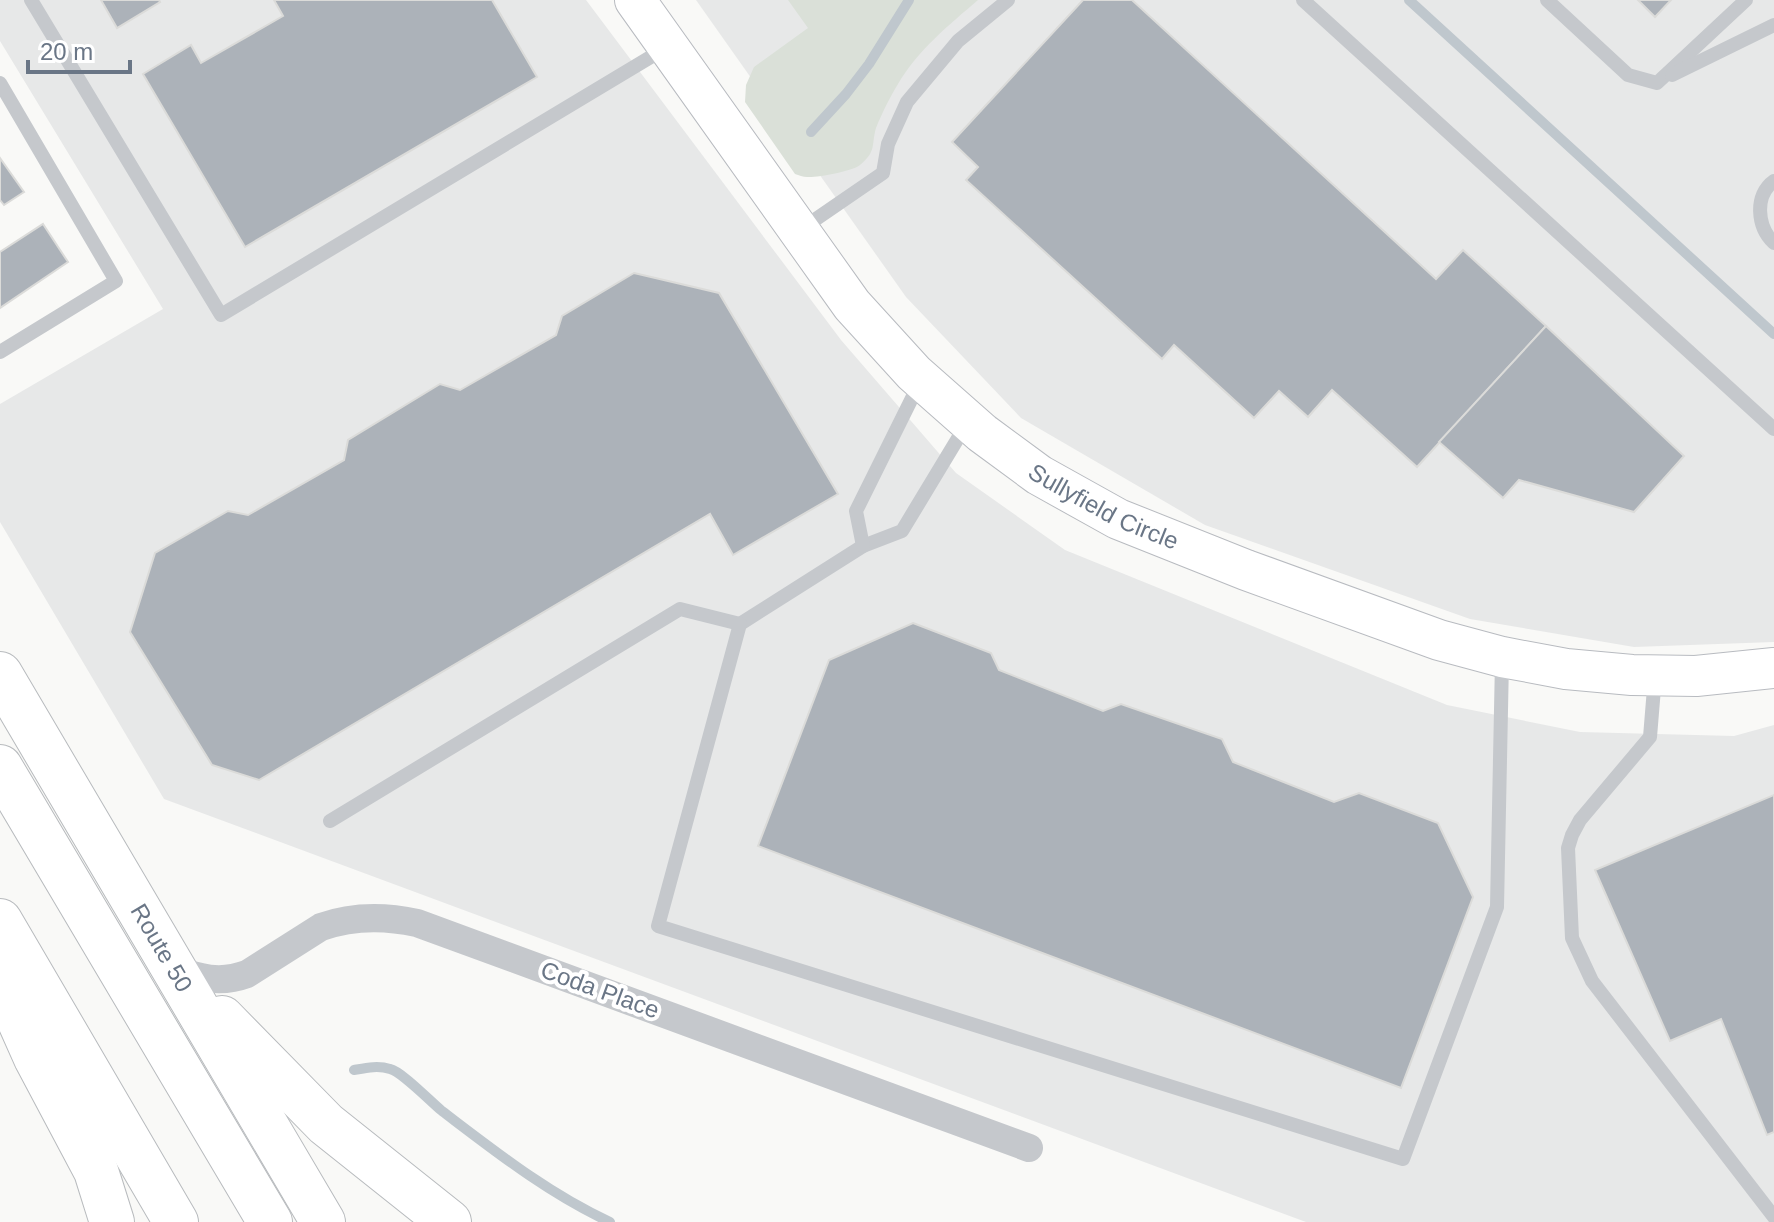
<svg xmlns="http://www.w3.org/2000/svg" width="1774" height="1222" font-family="Arial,sans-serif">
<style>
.built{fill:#e7e8e8}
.green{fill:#dae0d8}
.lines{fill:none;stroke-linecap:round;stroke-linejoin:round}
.stream{stroke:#bfc7cd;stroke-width:10}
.building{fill:#acb2b9;stroke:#dbdbd9;stroke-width:2}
.secondary-casing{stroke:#b8bbc0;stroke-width:42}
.highway-casing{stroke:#b8bbbe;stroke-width:46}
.lane{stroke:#c5c8cc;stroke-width:14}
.street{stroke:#c5c8cc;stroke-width:28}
.secondary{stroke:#fff;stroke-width:40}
.highway{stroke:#fff;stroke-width:44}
.labels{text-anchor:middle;stroke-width:8;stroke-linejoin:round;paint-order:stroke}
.street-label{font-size:24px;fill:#6a7686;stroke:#fff}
</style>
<rect width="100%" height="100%" fill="#f9f9f7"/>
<g class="built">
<path d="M0 0H586L841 340 956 473 1065 550 1447 705 1580 732 1734 736 1774 725V1222H1306L164 799 0 522V404L163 309 0 41Z"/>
<path d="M696 0H1774V642L1634 647 1470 619 1205 525 1021 418 906 297Z"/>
</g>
<path class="green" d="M788 0H978C949 25 918 50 898 84 890 97 882 113 876 128 871 145 877 151 860 165 853 171 816 178 807 177 803 177 799 175 795 174L745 102 746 85 754 67 808 28Z"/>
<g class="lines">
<g class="stream">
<path d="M1409 0 1774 334"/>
<path d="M811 132 846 94 869 64 909 0"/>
<path d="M354 1070C365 1068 378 1065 390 1069 401 1071 431 1102 442 1111 496 1152 549 1194 610 1222"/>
</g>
</g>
<g class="building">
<path d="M101 0H159L160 2 117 28Z"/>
<path d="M274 0H492L537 77 245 247 143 74 191 45 201 63 283 16Z"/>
<path d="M1083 0H1132L1436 279 1463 250 1546 326 1417 467 1332 390 1308 417 1279 391 1254 418 1174 345 1162 359 966 180 978 167 952 142Z"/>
<path d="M1638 0H1671L1655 17Z"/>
<path d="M0 158 24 192 4 205 0 200Z"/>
<path d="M43 224 68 262 0 308V252Z"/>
<path d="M634 273 719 293 838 494 733 555 710 514 259 780 212 765 130 632 155 553 228 511 248 515 344 460 348 440 440 384 460 390 556 335 562 316Z"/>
<path d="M1546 326 1684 456 1634 512 1519 480 1503 498 1439 442Z"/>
<path d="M913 623 991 653 999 670 1103 711 1121 704 1222 739 1233 762 1334 802 1359 793 1438 823 1473 897 1401 1088 758 846 829 660Z"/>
<path d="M1774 795V1132L1767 1135 1721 1019 1670 1041 1595 870Z"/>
</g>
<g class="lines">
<g class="secondary-casing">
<g id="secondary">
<path id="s1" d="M635 0 852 305 914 373 982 433 1039 475 1118 519 1246 570 1439 640 1502 657 1566 669 1632 675 1696 676 1774 668"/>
</g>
</g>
<g class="highway-casing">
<g id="highway">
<path id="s2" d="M0 674 323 1222"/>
<path d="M0 767 270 1222"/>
<path d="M0 921 176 1222"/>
<path d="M0 977 36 1058 96 1171 112 1222"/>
<path d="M222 1018 326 1124 449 1222"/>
</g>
</g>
<g class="lane">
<path d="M31 0 221 315 664 49"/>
<path d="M1303 0 1774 429"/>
<path d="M1547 0 1628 75 1657 83 1746 0"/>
<path d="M1672 75 1774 25"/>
<path d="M0 83 116 281 0 352"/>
<path d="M1774 181C1754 195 1757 227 1774 243"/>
<path d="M800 230 883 173 888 144 907 102 958 41 1008 0"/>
<path d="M966 425 902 531 863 546 740 624 658 926 1403 1159 1497 907 1502 661"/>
<path d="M863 546 856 511 920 382"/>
<path d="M1655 676 1650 737 1580 820 1572 835 1568 848 1572 938 1592 981 1774 1217"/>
<path d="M330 821 680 609 740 624"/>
</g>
<path class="street" d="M174 969C199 978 220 984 247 974L321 927C352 916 385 916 417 923L1029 1148"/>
<use href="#secondary" class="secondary"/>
<use href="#highway" class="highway"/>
</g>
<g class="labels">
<g class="street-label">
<text dy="8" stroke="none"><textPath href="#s1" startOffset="700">Sullyfield Circle</textPath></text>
<text dy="8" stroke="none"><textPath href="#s2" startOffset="318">Route 50</textPath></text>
<text transform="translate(600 990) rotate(20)" y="8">Coda Place</text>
</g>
</g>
<path d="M28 60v12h102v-12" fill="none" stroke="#6a7686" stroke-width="4"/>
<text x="40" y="60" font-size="24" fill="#6a7686" stroke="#ffffff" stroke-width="6" paint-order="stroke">20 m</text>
</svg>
